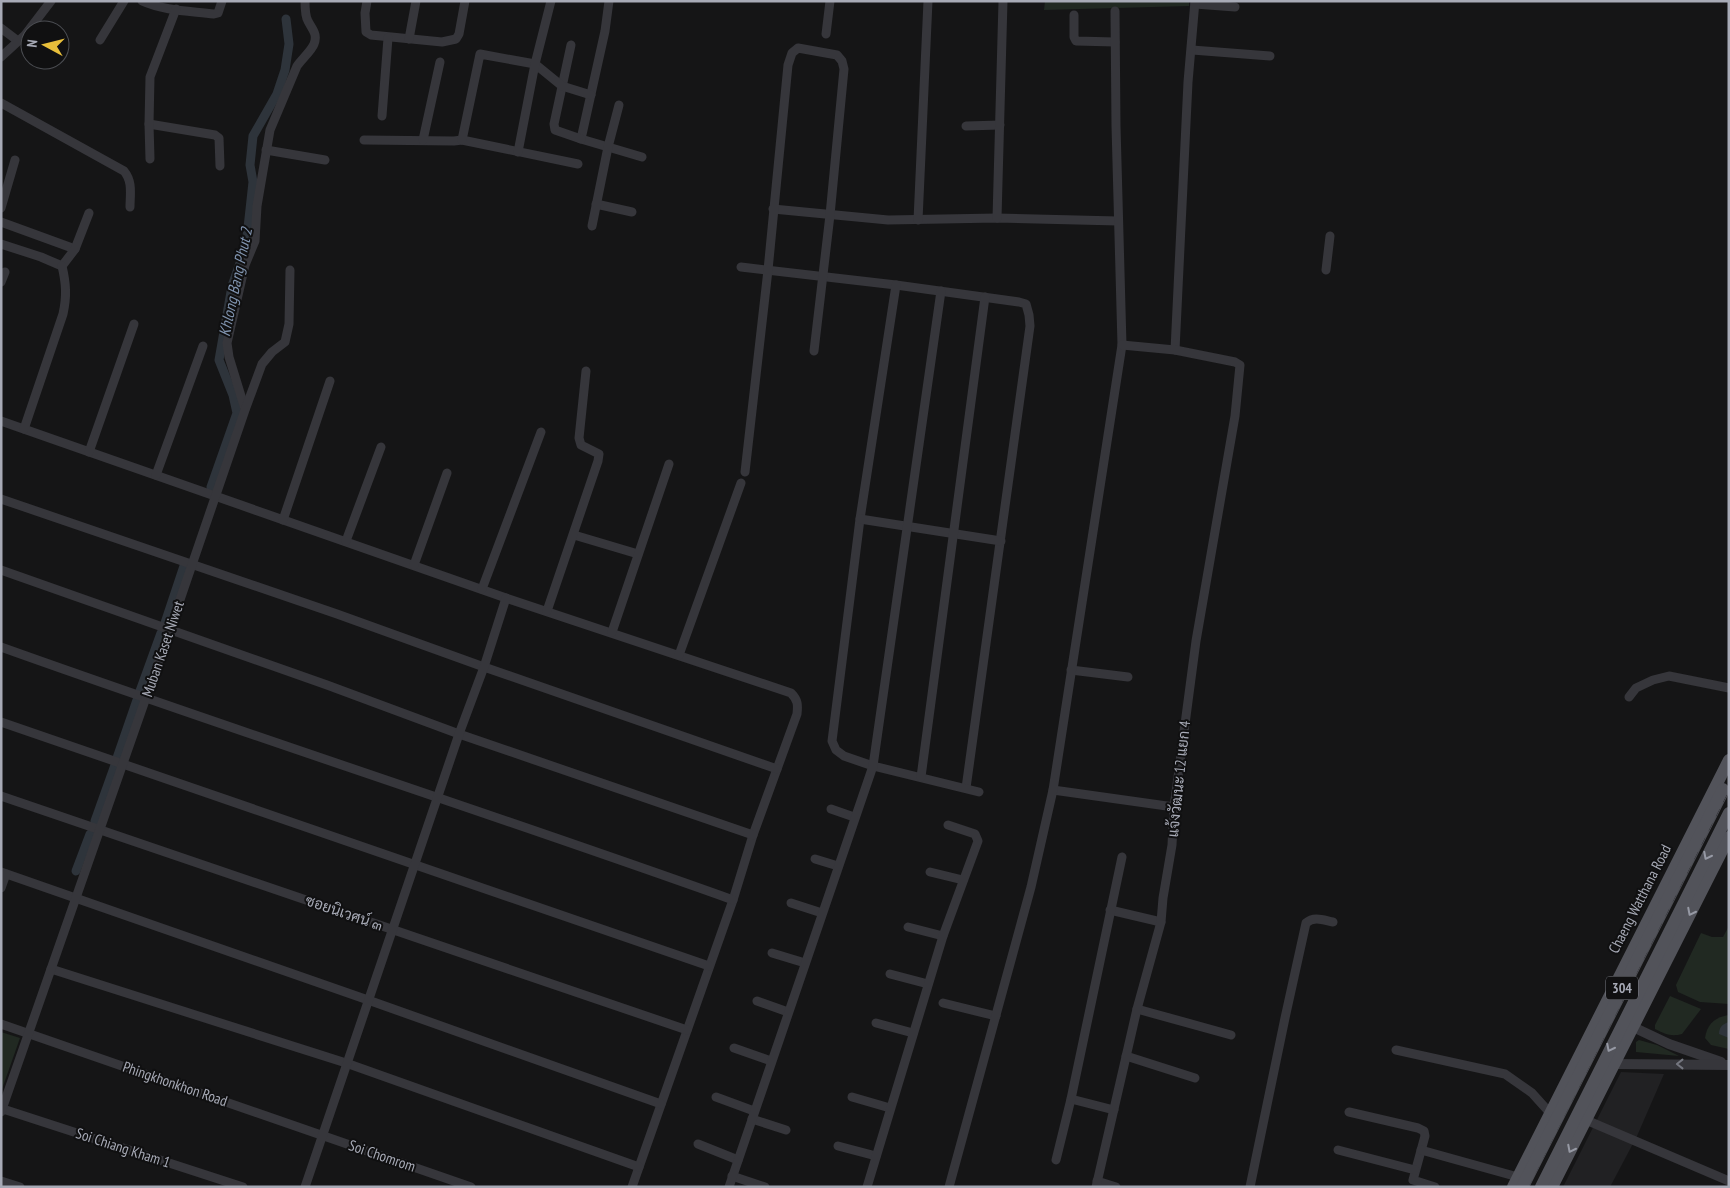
<svg xmlns="http://www.w3.org/2000/svg" width="1730" height="1188" font-family="'PT Sans Narrow',Sarabun,sans-serif">
<style>
.built{fill:#212123}
.green{fill:#212922}
.water{fill:#2e343b}
.lines{fill:none;stroke-linecap:round;stroke-linejoin:round}
.canal{stroke:#2e343b;stroke-width:9}
.minor{stroke:#36363b;stroke-width:9}
.tertiary{stroke:#36363b;stroke-width:10}
.primary{stroke:#52535a;stroke-width:12}
.rail-casing{stroke:#4d4e54;stroke-width:4.5}
.rail{stroke:#101011;stroke-width:2.5;stroke-dasharray:8;stroke-linecap:butt}
.primary-bridge{stroke:#52535a;stroke-width:12}
.oneway{stroke:#9699a4}
.oneway2{stroke:#74767f}
.labels{text-anchor:middle;stroke-width:4;stroke-linejoin:round;paint-order:stroke}
.shield{fill:#101011;stroke:#7a7c84;stroke-width:1}
.shield-label{font-size:14px;font-weight:bold;fill:#a7aab6}
.street-label{font-size:15px;fill:#a7aab6;stroke:#101011}
.water-label{font-size:16px;font-style:italic;fill:#8094af;stroke:#101011}
</style>
<rect width="100%" height="100%" fill="#151516"/>
<path class="built" d="M1621 1072 1664 1074 1637 1136 1610 1187H1563Z"/>
<g class="green">
<path d="M1045 1H1189V6L1044 10Z"/>
<path d="M1729 926V1004L1700 1002 1678 992 1676 985 1701 933 1712 937H1723Z"/>
<path d="M1670 996 1701 1009 1682 1034C1671 1037 1665 1034 1655 1029V1025Z"/>
<path d="M1729 1015V1049L1711 1045 1705 1038C1707 1024 1715 1017 1729 1015Z"/>
<path d="M1 1032 20 1038 1 1092Z"/>
<path d="M1639 1040 1657 1045 1679 1056 1636 1052V1042Z"/>
</g>
<path class="water" d="M1729 1022V1038L1719 1034C1719 1028 1722 1024 1729 1022Z"/>
<g class="lines">
<g class="canal">
<path d="M211 487 237 413 233 395 219 360 232 286 246 246 253 182 250 165 253 136 277 94 285 70 289 44 286 19"/>
<path d="M165 623 184 566"/>
<path d="M140 691 161 633"/>
<path d="M117 758 137 700"/>
<path d="M95 821 115 765"/>
<path d="M76 871 90 834"/>
</g>
<g class="minor">
<path d="M142 1C164 11 191 11 214 14L218 13 222 1"/>
<path d="M367 1 365 13 366 32 371 35 442 42 456 39 459 34 465 1"/>
<path d="M609 1 605 31 581 139 642 157"/>
<path d="M1195 4 1235 7"/>
<path d="M1074 15V37L1076 41 1115 42"/>
<path d="M1 28 18 41"/>
<path d="M826 34 830 1"/>
<path d="M409 39 416 1"/>
<path d="M100 40 124 1"/>
<path d="M571 45 554 124 555 130 581 139"/>
<path d="M1192 50 1270 56"/>
<path d="M1 57 25 35 51 1"/>
<path d="M1 103 124 171C133 182 130 194 130 207"/>
<path d="M382 116 388 38"/>
<path d="M149 124 215 135 219 138 220 166"/>
<path d="M966 126 1000 125"/>
<path d="M364 140 454 141 462 140 578 164"/>
<path d="M423 140 440 62"/>
<path d="M462 140 480 54 535 64 562 86 591 95"/>
<path d="M266 150 325 160"/>
<path d="M518 152 535 64 551 1"/>
<path d="M150 159 149 124 150 77 176 9"/>
<path d="M596 204 632 212"/>
<path d="M1 208 15 160"/>
<path d="M773 209 888 220 997 218 1118 221"/>
<path d="M997 218 1003 1"/>
<path d="M918 220 928 1"/>
<path d="M1 222 75 249"/>
<path d="M592 226 608 147 619 105"/>
<path d="M1 244 41 257 62 266"/>
<path d="M62 266 75 249 89 213"/>
<path d="M741 267 896 285 1019 302 1026 304 1029 315 1030 326 966 788"/>
<path d="M1326 270 1330 236"/>
<path d="M1 282 5 272"/>
<path d="M896 285 860 519 832 741 836 750 844 756 873 766 979 792"/>
<path d="M1175 350 1188 82 1195 1"/>
<path d="M245 409 229 357 227 343 245 265 255 241 257 206 270 130 297 66C302 59 312 50 314 44 318 34 312 29 308 21 305 16 305 7 305 1"/>
<path d="M1 421 506 598 791 693C798 700 798 705 797 714L753 835 733 900 632 1187"/>
<path d="M24 429 63 314C67 296 66 283 62 266"/>
<path d="M89 452 134 324"/>
<path d="M745 472 768 270 788 65 792 53 798 48 837 55 842 61 844 69 830 215 814 351"/>
<path d="M156 475 203 346"/>
<path d="M1 499 337 614 484 667 777 769"/>
<path d="M860 519 1001 541"/>
<path d="M283 520 330 381"/>
<path d="M574 535 638 554"/>
<path d="M346 541 381 447"/>
<path d="M414 565 447 473"/>
<path d="M1 570 327 685 459 734 753 835"/>
<path d="M482 589 541 432"/>
<path d="M547 611 598 461 599 454 581 445 579 438 586 371"/>
<path d="M612 632 669 464"/>
<path d="M1 647C244 734 490 813 733 900"/>
<path d="M679 655 741 483"/>
<path d="M1071 670 1128 677"/>
<path d="M1629 697 1636 688 1653 680 1669 676 1729 688"/>
<path d="M1 722 709 966"/>
<path d="M921 777 985 297"/>
<path d="M1053 790 1174 807"/>
<path d="M1 796 687 1030"/>
<path d="M831 809 854 817"/>
<path d="M815 859 838 866"/>
<path d="M1 872 368 1000 661 1104"/>
<path d="M930 872 963 880"/>
<path d="M1 888 6 874"/>
<path d="M791 903 822 913"/>
<path d="M1110 910 1161 922"/>
<path d="M908 927 943 936"/>
<path d="M772 953 805 963"/>
<path d="M51 969 346 1063 639 1167"/>
<path d="M890 974 928 984"/>
<path d="M757 1001 788 1012"/>
<path d="M943 1003 996 1016"/>
<path d="M1137 1009 1231 1035"/>
<path d="M876 1023 913 1033"/>
<path d="M1 1024 471 1187"/>
<path d="M734 1048 771 1061"/>
<path d="M1396 1050 1505 1074 1532 1093 1550 1113"/>
<path d="M1126 1056 1195 1078"/>
<path d="M716 1097 754 1111"/>
<path d="M852 1097 890 1108"/>
<path d="M1071 1099 1114 1110"/>
<path d="M3 1109 243 1187"/>
<path d="M1 1112 170 629 245 410 262 364 272 352 285 342 289 324 290 270"/>
<path d="M1349 1112 1418 1128 1424 1131 1425 1136 1413 1180 1435 1187"/>
<path d="M752 1119 786 1130"/>
<path d="M1586 1120 1729 1181"/>
<path d="M698 1144 738 1160"/>
<path d="M838 1146 876 1156"/>
<path d="M1338 1150 1415 1170"/>
<path d="M1421 1150 1518 1177"/>
<path d="M1056 1160 1071 1099 1122 857"/>
<path d="M732 1176 765 1187"/>
<path d="M1 1181 20 1187"/>
<path d="M1097 1181 1116 1187"/>
<path d="M305 1187 459 734 484 667 506 598"/>
<path d="M729 1187 873 766 941 291"/>
<path d="M867 1187 943 936 978 841 975 834 948 825"/>
<path d="M949 1187 1031 887 1053 790 1122 345 1116 126 1115 11"/>
<path d="M1096 1187 1137 1009 1161 922 1163 898 1172 845 1174 807 1196 641 1235 416 1240 365 1235 362 1175 350 1122 345"/>
<path d="M1250 1187 1285 1018 1306 923C1314 916 1323 920 1333 922"/>
</g>
<g class="tertiary">
<path d="M1633 1027 1669 1044 1721 1062"/>
<path d="M1614 1064 1729 1065"/>
</g>
<g class="primary">
<path d="M1513 1187 1729 760"/>
<path d="M1552 1187 1729 837"/>
</g>
<g class="rail-casing">
<path id="rail" d="M1527 1187 1729 788"/>
</g>
<use href="#rail" class="rail"/>
<g class="primary-bridge">
<path d="M1522 1187 1723 789"/>
<path d="M1541 1187 1729 813"/>
</g>
</g>
<defs><path id="oneway-chevron" d="M-2-3.5L2.5 0L-2 3.5" fill="none" stroke-width="1.6" stroke-linecap="round" stroke-linejoin="round" transform="scale(1.25)"/></defs>
<g class="oneway">
<use href="#oneway-chevron" transform="translate(1707 856) rotate(117)"/>
<use href="#oneway-chevron" transform="translate(1691 912) rotate(117)"/>
<use href="#oneway-chevron" transform="translate(1610 1048) rotate(117)"/>
<use href="#oneway-chevron" transform="translate(1571 1149) rotate(117)"/>
</g>
<use class="oneway2" href="#oneway-chevron" transform="translate(1680 1064) rotate(-180)"/>
<g class="labels">
<rect class="shield" x="1606" y="976.5" width="32" height="23" rx="4"/>
<g class="shield-label">
<text x="1622" y="993">304</text>
</g>
<g class="street-label">
<text transform="translate(163 649) rotate(-71)" y="5">Muban Kaset Niwet</text>
<text transform="translate(1179 779) rotate(-84)" y="5">แจ้งวัฒนะ 12 แยก 4</text>
<text transform="translate(1640 899) rotate(-63)" y="5">Chaeng Watthana Road</text>
<text transform="translate(344 913) rotate(19)" y="5">ซอยนิเวศน์ ๓</text>
<text transform="translate(175 1084) rotate(19)" y="5">Phingkhonkhon Road</text>
<text transform="translate(123 1148) rotate(18)" y="5">Soi Chiang Kham 1</text>
<text transform="translate(382 1156) rotate(19)" y="5">Soi Chomrom</text>
</g>
<g class="water-label">
<text transform="translate(235 282) rotate(-78)" y="6">Khlong Bang Phut 2</text>
</g>
</g>
<rect width="1730" height="1188" fill="none" stroke="#a7aab6" stroke-width="5"/>
<g transform="translate(45 45) rotate(277)"><circle r="24" fill="#101011" stroke="#4c4e53"/>
<path d="M0-4L9 19L0 12L-9 19Z" fill="#e8bf3b"/>
<text y="-8" font-size="14" font-weight="bold" text-anchor="middle" fill="#a7aab6">N</text>
</g>
</svg>
